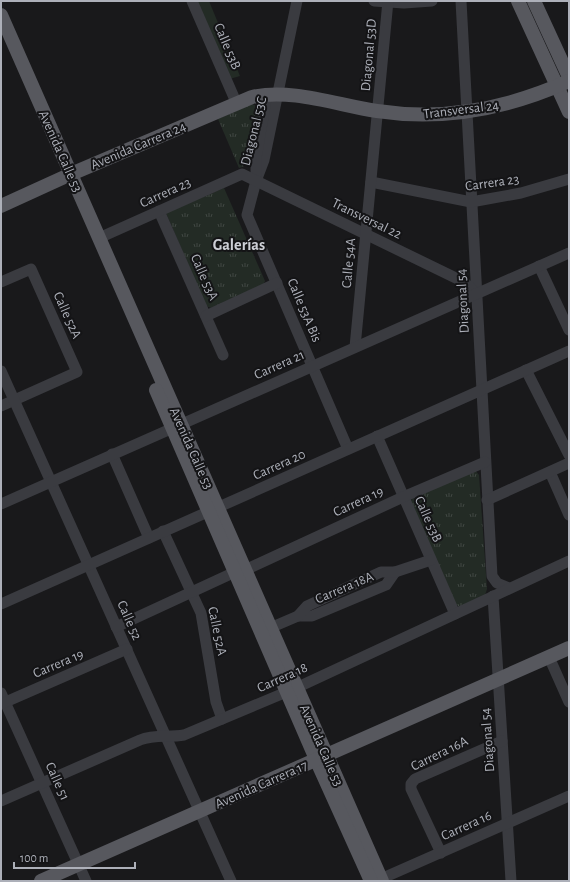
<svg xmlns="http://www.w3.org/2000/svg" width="570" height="882" font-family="'Alegreya Sans',sans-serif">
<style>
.grass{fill:#232b25}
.park{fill:url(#park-tufts)}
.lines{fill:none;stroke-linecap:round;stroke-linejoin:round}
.minor{stroke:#3a3b40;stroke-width:11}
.major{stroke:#57585e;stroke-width:14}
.labels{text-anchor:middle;stroke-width:4;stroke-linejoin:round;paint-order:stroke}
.street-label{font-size:14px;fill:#adb0b9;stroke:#141416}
.quarter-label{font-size:16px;font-weight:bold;fill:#cdcfd6;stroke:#141416}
</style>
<defs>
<pattern id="park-tufts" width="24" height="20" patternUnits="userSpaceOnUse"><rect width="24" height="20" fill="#232b25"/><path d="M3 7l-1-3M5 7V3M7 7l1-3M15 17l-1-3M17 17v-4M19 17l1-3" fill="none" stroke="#404743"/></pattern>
</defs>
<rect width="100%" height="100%" fill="#19191b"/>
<path class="grass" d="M197 1H209L240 76 230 79Z"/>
<g class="park">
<path d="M252 104 261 108 247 165 239 168 218 119Z"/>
<path d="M224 188 265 281 263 285 211 308 206 306 166 213Z"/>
<path d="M475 470 479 475 487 589 484 598 461 608 455 604 411 501 412 499Z"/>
</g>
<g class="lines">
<g class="minor">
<path d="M192 1 236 102"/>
<path d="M297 1 264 160 256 181 247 215 348 449"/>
<path d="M374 1 404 3 432 1"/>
<path d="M461 1 492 576 497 583 509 588"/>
<path d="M256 174V158L267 94"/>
<path d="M371 182 471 202 521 193 569 179"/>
<path d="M159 211 223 355"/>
<path d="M99 238 242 174 464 282 476 293"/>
<path d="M539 266 569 330"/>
<path d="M1 282 31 269 77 372 1 406"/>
<path d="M206 316 277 283"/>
<path d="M355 347 388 1"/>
<path d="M526 370 569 455"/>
<path d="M1 371 231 881"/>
<path d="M377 436 455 614"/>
<path d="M112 454 149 538"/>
<path d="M550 472 569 515"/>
<path d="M487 500 569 463"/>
<path d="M1 504 569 253"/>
<path d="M163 531 201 613 216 702 222 719"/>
<path d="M245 570 403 497 485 462"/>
<path d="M493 596 511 881"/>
<path d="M1 604 569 351"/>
<path d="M298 616H312L386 585 395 572"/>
<path d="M116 627 235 572"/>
<path d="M270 628 298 616 307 606 381 572H395L431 560"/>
<path d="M549 657 569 702"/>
<path d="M1 693 86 881"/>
<path d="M1 704 127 649"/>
<path d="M1 801 140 740C155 734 169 738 184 735L296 688 569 561"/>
<path d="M441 853 411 789V784L415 779 502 741"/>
<path d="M376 881 569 796"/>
</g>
<g class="major">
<path d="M518 1 569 112"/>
<path d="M534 1 569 77"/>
<path d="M1 15 382 881"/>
<path d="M1 206 71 174 252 97C291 88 337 105 377 111 443 121 509 108 569 81"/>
<path d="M156 390 319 766 371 881"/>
<path d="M41 881 569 648"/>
</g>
</g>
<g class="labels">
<g class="street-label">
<text transform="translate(228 46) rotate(67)" y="5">Calle 53B</text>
<text transform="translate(368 55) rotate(-85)" y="5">Diagonal 53D</text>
<text transform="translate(461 109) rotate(-7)" y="5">Transversal 24</text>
<text transform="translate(253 131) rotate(-76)" y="5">Diagonal 53C</text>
<text transform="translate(138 145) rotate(-23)" y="5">Avenida Carrera 24</text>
<text transform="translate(61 151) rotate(66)" y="5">Avenida Calle 53</text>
<text transform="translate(492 182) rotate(-8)" y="5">Carrera 23</text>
<text transform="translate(165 192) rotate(-24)" y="5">Carrera 23</text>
<text transform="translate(367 218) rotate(26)" y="5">Transversal 22</text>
<text transform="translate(348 263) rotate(-85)" y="5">Calle 54A</text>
<text transform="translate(205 277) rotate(66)" y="5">Calle 53A</text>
<text transform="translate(462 301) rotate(-93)" y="5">Diagonal 54</text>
<text transform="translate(305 310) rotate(67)" y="5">Calle 53A Bis</text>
<text transform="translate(68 315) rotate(66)" y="5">Calle 52A</text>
<text transform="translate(279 364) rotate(-24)" y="5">Carrera 21</text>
<text transform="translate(192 448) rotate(66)" y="5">Avenida Calle 53</text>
<text transform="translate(279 464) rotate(-24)" y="5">Carrera 20</text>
<text transform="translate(358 501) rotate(-25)" y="5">Carrera 19</text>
<text transform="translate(429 519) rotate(66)" y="5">Calle 53B</text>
<text transform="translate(344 587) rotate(-23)" y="5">Carrera 18A</text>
<text transform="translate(130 620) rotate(66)" y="5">Calle 52</text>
<text transform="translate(218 631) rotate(78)" y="5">Calle 52A</text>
<text transform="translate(58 663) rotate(-23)" y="5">Carrera 19</text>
<text transform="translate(282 677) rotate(-24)" y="5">Carrera 18</text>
<text transform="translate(487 740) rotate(-94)" y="5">Diagonal 54</text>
<text transform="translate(322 745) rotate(66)" y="5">Avenida Calle 53</text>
<text transform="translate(439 753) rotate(-26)" y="5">Carrera 16A</text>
<text transform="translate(58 781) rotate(66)" y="5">Calle 51</text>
<text transform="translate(261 784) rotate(-24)" y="5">Avenida Carrera 17</text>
<text transform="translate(466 825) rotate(-24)" y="5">Carrera 16</text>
</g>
<g class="quarter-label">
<text x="239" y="250">Galerías</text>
</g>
</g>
<rect width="570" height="882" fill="none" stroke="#adb0b9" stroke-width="4"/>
<path d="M14 862v6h121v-6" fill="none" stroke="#adb0b9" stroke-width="2"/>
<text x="20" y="862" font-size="12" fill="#adb0b9" stroke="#141416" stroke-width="3" paint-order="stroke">100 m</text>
</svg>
